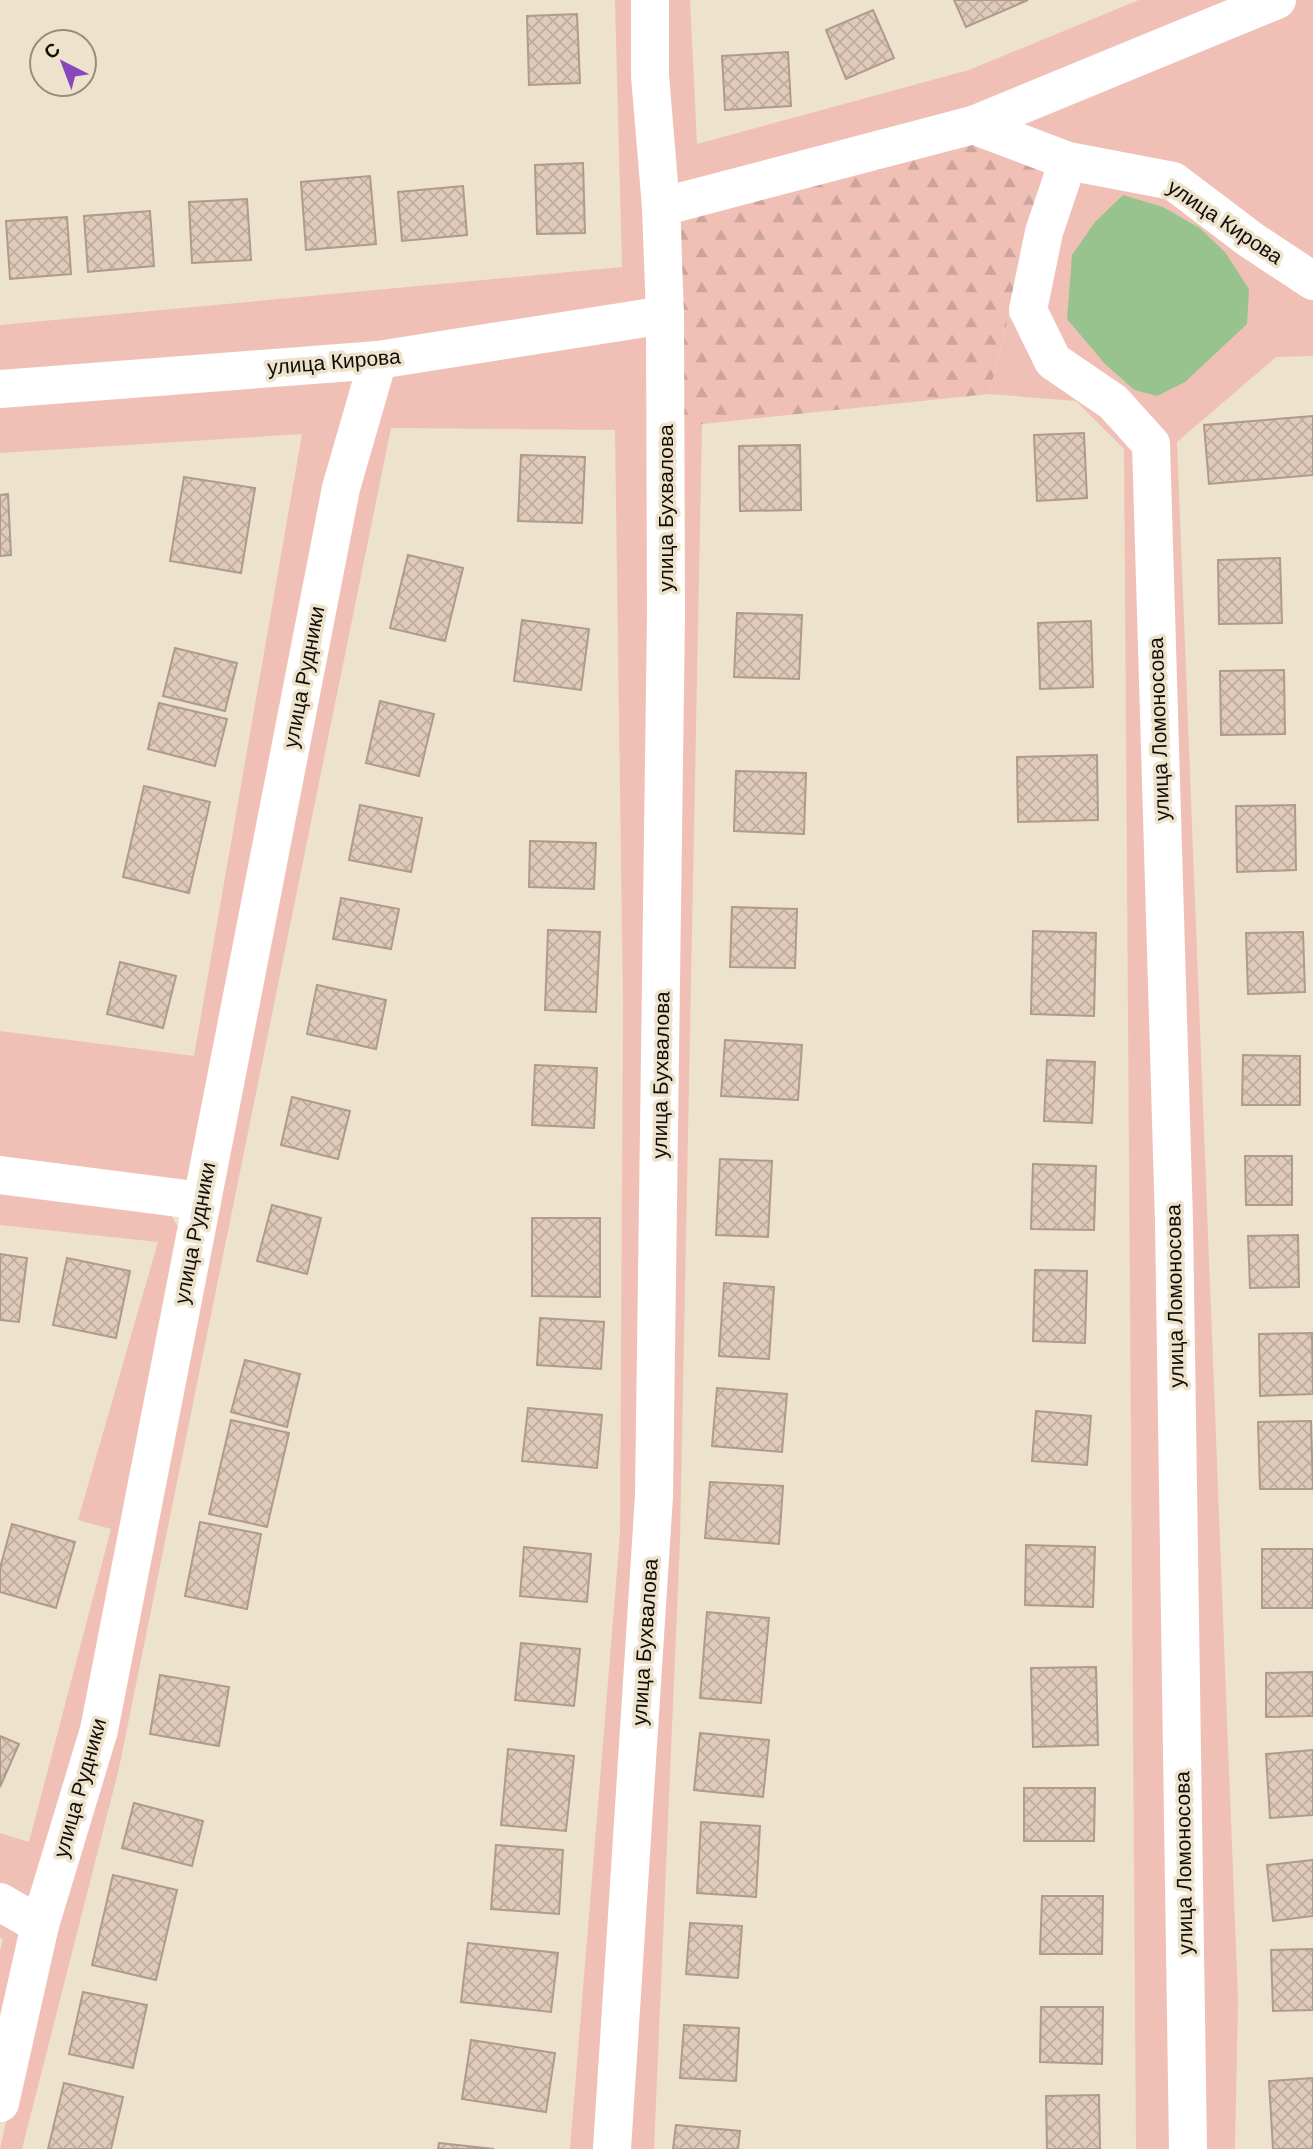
<svg xmlns="http://www.w3.org/2000/svg" width="1313" height="2149" font-family="Arial,sans-serif">
<style>
.grass{fill:#f0c0b7;fill-rule:evenodd}
.forest{fill:url(#forest-firs)}
.water{fill:#98c38e}
.building{fill:url(#building-cross-hatch);stroke:#af9a8b;stroke-width:2}
.lines{fill:none;stroke-linecap:round;stroke-linejoin:round}
.minor{stroke:#fff;stroke-width:38}
.labels{text-anchor:middle;stroke-width:7;stroke-linejoin:round;paint-order:stroke}
.street-label{font-size:21px;fill:#120e07;stroke:#ede2cb}
</style>
<defs>
<pattern id="forest-firs" width="22" height="20" patternUnits="userSpaceOnUse" patternTransform="scale(1.75)"><rect width="22" height="20" fill="#f0c0b7"/><path d="M5 1l3.5 6h-7zM16 11l3.5 6h-7z" fill="#cda49c"/></pattern>
<pattern id="building-cross-hatch" width="8" height="8" patternUnits="userSpaceOnUse" patternTransform="scale(1.75)"><rect width="8" height="8" fill="#e0caba"/><path d="M0 0l8 8M0 8l8-8" fill="none" stroke="#bfac9e"/></pattern>
</defs>
<rect width="100%" height="100%" fill="#ede2cb"/>
<g class="grass">
<path d="M615 0H636L654 307 378 350 0 379V325L622 267Z"/>
<path d="M663 0H690L697 144 969 70 1139 0H1243L968 111 678 192Z"/>
<path d="M1297 0H1313V270L1078 147 1009 120Z"/>
<path d="M1074 175 1174 192 1313 289V356L1276 357 1177 442 1238 2000 1235 2149H1197L1162 448 1060 354 1036 309ZM1163 207 1200 228 1225 252 1246 325 1157 396 1134 390 1105 364Z"/>
<path d="M1009 316 1047 366 1144 450 1176 2149H1136L1124 449 1076 401 989 394Z"/>
<path d="M653 327 635 1542 599 2149H570L620 1534 623 1005 615 430 391 428 119 1768 22 2149H0L210 1202 385 371Z"/>
<path d="M364 374 192 1185 0 1166V1031L194 1056 302 434 0 453V400Z"/>
<path d="M702 424 680 1539 654 2149H626L684 426Z"/>
<path d="M0 1187 171 1214 181 1233 89 1730 33 1901 0 1888V1833L29 1842 111 1529 78 1520 158 1242 0 1225Z"/>
<path d="M0 1913 26 1934 0 2047V1951L3 1939 0 1937Z"/>
</g>
<path class="forest" d="M969 137 1046 169 989 394 684 426 681 215Z"/>
<path class="water" d="M1123 195 1163 207 1200 228 1225 252 1249 289 1247 324 1185 382 1157 396 1134 390 1105 364 1067 319 1072 255 1095 222Z"/>
<g class="building">
<path d="M954 0H1028L966 27Z"/>
<path d="M873 10 894 58 846 79 826 30Z"/>
<path d="M577 14 580 83 529 85 527 16Z"/>
<path d="M788 52 791 106 725 110 722 56Z"/>
<path d="M583 163 585 233 537 234 535 165Z"/>
<path d="M370 176 376 244 306 250 301 182Z"/>
<path d="M463 186 467 235 402 241 398 192Z"/>
<path d="M247 199 251 260 192 263 189 202Z"/>
<path d="M150 211 154 266 88 272 84 216Z"/>
<path d="M67 217 71 274 10 279 6 221Z"/>
<path d="M1313 416V475L1209 484 1204 425Z"/>
<path d="M1084 433 1087 498 1037 501 1034 435Z"/>
<path d="M800 445 801 510 740 511 739 446Z"/>
<path d="M521 455 585 457 582 523 518 521Z"/>
<path d="M184 477 255 488 241 573 170 561Z"/>
<path d="M8 494 11 555 0 556V495Z"/>
<path d="M408 555 463 568 445 641 390 628Z"/>
<path d="M1280 558 1282 623 1219 624 1218 560Z"/>
<path d="M737 613 802 615 799 679 734 677Z"/>
<path d="M522 620 589 629 581 690 514 681Z"/>
<path d="M1091 621 1093 687 1040 689 1038 623Z"/>
<path d="M175 648 237 663 225 711 163 696Z"/>
<path d="M1284 670 1285 734 1221 735 1220 671Z"/>
<path d="M380 701 434 714 419 776 366 763Z"/>
<path d="M159 703 227 719 215 766 148 749Z"/>
<path d="M1097 755 1098 820 1018 822 1017 757Z"/>
<path d="M736 771 806 773 804 834 734 831Z"/>
<path d="M144 786 210 802 189 893 123 877Z"/>
<path d="M360 805 422 818 411 872 349 860Z"/>
<path d="M1295 805 1296 870 1237 872 1236 806Z"/>
<path d="M530 841 596 843 594 889 529 887Z"/>
<path d="M341 898 399 909 391 949 333 939Z"/>
<path d="M732 907 797 909 795 968 730 967Z"/>
<path d="M548 930 600 932 596 1012 545 1010Z"/>
<path d="M1033 931 1096 933 1094 1016 1031 1014Z"/>
<path d="M1303 932 1305 992 1248 994 1246 933Z"/>
<path d="M120 962 176 976 163 1028 107 1014Z"/>
<path d="M317 985 386 1000 376 1049 307 1034Z"/>
<path d="M725 1040 802 1045 798 1100 721 1096Z"/>
<path d="M1243 1055 1300 1056V1105H1242Z"/>
<path d="M1047 1060 1095 1062 1092 1123 1044 1121Z"/>
<path d="M535 1065 597 1068 594 1128 532 1125Z"/>
<path d="M292 1097 350 1111 338 1159 281 1145Z"/>
<path d="M1245 1156H1292V1205H1246Z"/>
<path d="M720 1159 772 1161 768 1237 716 1235Z"/>
<path d="M1033 1164 1096 1166 1094 1230 1031 1229Z"/>
<path d="M272 1205 321 1218 307 1274 257 1261Z"/>
<path d="M532 1218H600V1297L532 1296Z"/>
<path d="M1298 1235 1299 1287 1250 1288 1248 1236Z"/>
<path d="M0 1254 27 1258 19 1322 0 1320Z"/>
<path d="M67 1258 130 1271 116 1338 53 1325Z"/>
<path d="M1035 1270 1087 1271 1085 1343 1033 1341Z"/>
<path d="M724 1283 774 1287 769 1359 719 1356Z"/>
<path d="M540 1318 604 1322 601 1369 537 1365Z"/>
<path d="M1312 1333 1313 1394 1260 1396 1259 1334Z"/>
<path d="M245 1360 300 1374 287 1427 231 1412Z"/>
<path d="M717 1388 787 1394 782 1452 712 1446Z"/>
<path d="M528 1408 602 1415 597 1468 522 1461Z"/>
<path d="M1036 1411 1091 1416 1087 1465 1032 1461Z"/>
<path d="M231 1420 289 1433 267 1527 209 1514Z"/>
<path d="M1311 1421 1313 1489H1260L1258 1422Z"/>
<path d="M710 1482 783 1486 779 1544 705 1538Z"/>
<path d="M200 1522 261 1534 247 1609 185 1596Z"/>
<path d="M12 1524 75 1542 56 1608 0 1592V1568Z"/>
<path d="M1026 1545 1095 1547 1093 1607 1025 1605Z"/>
<path d="M524 1547 591 1554 587 1602 520 1596Z"/>
<rect x="1262" y="1549" width="51" height="59"/>
<path d="M707 1612 769 1618 761 1703 700 1698Z"/>
<path d="M521 1643 580 1649 574 1706 515 1700Z"/>
<path d="M1096 1667 1098 1745 1033 1747 1031 1668Z"/>
<path d="M1313 1672V1716L1266 1717V1673Z"/>
<path d="M160 1675 229 1687 219 1746 150 1734Z"/>
<path d="M700 1733 769 1740 763 1797 694 1790Z"/>
<path d="M0 1736 19 1744 0 1787Z"/>
<path d="M508 1749 574 1756 566 1831 501 1825Z"/>
<path d="M1313 1750V1815L1270 1818 1266 1754Z"/>
<path d="M1024 1788H1095L1094 1841H1024Z"/>
<path d="M134 1803 203 1821 192 1866 122 1848Z"/>
<path d="M701 1822 760 1826 756 1897 697 1893Z"/>
<path d="M496 1845 563 1850 559 1914 491 1909Z"/>
<path d="M1313 1860V1916L1273 1921 1267 1865Z"/>
<path d="M113 1875 177 1890 156 1980 92 1965Z"/>
<path d="M1042 1896H1103L1102 1954H1040Z"/>
<path d="M690 1923 742 1926 738 1978 686 1974Z"/>
<path d="M468 1943 558 1953 551 2012 461 2002Z"/>
<path d="M1313 1949V2010L1273 2011 1271 1950Z"/>
<path d="M83 1992 147 2005 133 2068 69 2054Z"/>
<path d="M1041 2007H1103L1102 2064 1040 2062Z"/>
<path d="M684 2025 739 2028 736 2081 680 2078Z"/>
<path d="M471 2040 555 2053 546 2112 462 2099Z"/>
<path d="M1313 2078V2149H1273L1269 2081Z"/>
<path d="M64 2083 123 2097 111 2149H48Z"/>
<path d="M1099 2095 1100 2149H1047L1046 2096Z"/>
<path d="M676 2125 740 2131 738 2149H673Z"/>
<path d="M439 2143 494 2149H438Z"/>
</g>
<g class="lines">
<g class="minor">
<path d="M973 125 1068 161 1173 181 1251 240 1313 281"/>
<path d="M1068 161 1044 232 1028 310 1053 361 1113 402 1151 444 1174 1221 1188 2149"/>
<path d="M661 207 973 125 1277 0"/>
<path d="M0 389 378 360 665 315"/>
<path d="M0 1175 202 1201"/>
<path d="M0 1902 40 1925"/>
<path d="M0 2103 40 1925 99 1730 341 488 378 360"/>
<path d="M612 2149 654 1496 666 614 665 315 661 207 650 76V0"/>
</g>
</g>
<g class="labels">
<g class="street-label">
<text transform="translate(1225 222) rotate(34)" y="7">улица Кирова</text>
<text transform="translate(334 362) rotate(-5)" y="7">улица Кирова</text>
<text transform="translate(666 508) rotate(-90)" y="7">улица Бухвалова</text>
<text transform="translate(304 677) rotate(-79)" y="7">улица Рудники</text>
<text transform="translate(1159 729) rotate(-92)" y="7">улица Ломоносова</text>
<text transform="translate(661 1075) rotate(-89)" y="7">улица Бухвалова</text>
<text transform="translate(195 1233) rotate(-79)" y="7">улица Рудники</text>
<text transform="translate(1175 1296) rotate(-91)" y="7">улица Ломоносова</text>
<text transform="translate(645 1642) rotate(-86)" y="7">улица Бухвалова</text>
<text transform="translate(80 1788) rotate(-74)" y="7">улица Рудники</text>
<text transform="translate(1184 1863) rotate(-91)" y="7">улица Ломоносова</text>
</g>
</g>
<g transform="translate(63 63) rotate(318)"><circle r="33" fill="#ede2cb" stroke="#958d7d" stroke-width="2"/>
<path d="M0-5L12 26L0 18L-12 26Z" fill="#8947bc"/>
<text y="-10" font-size="19" font-weight="bold" text-anchor="middle" fill="#120e07">С</text>
</g>
</svg>
